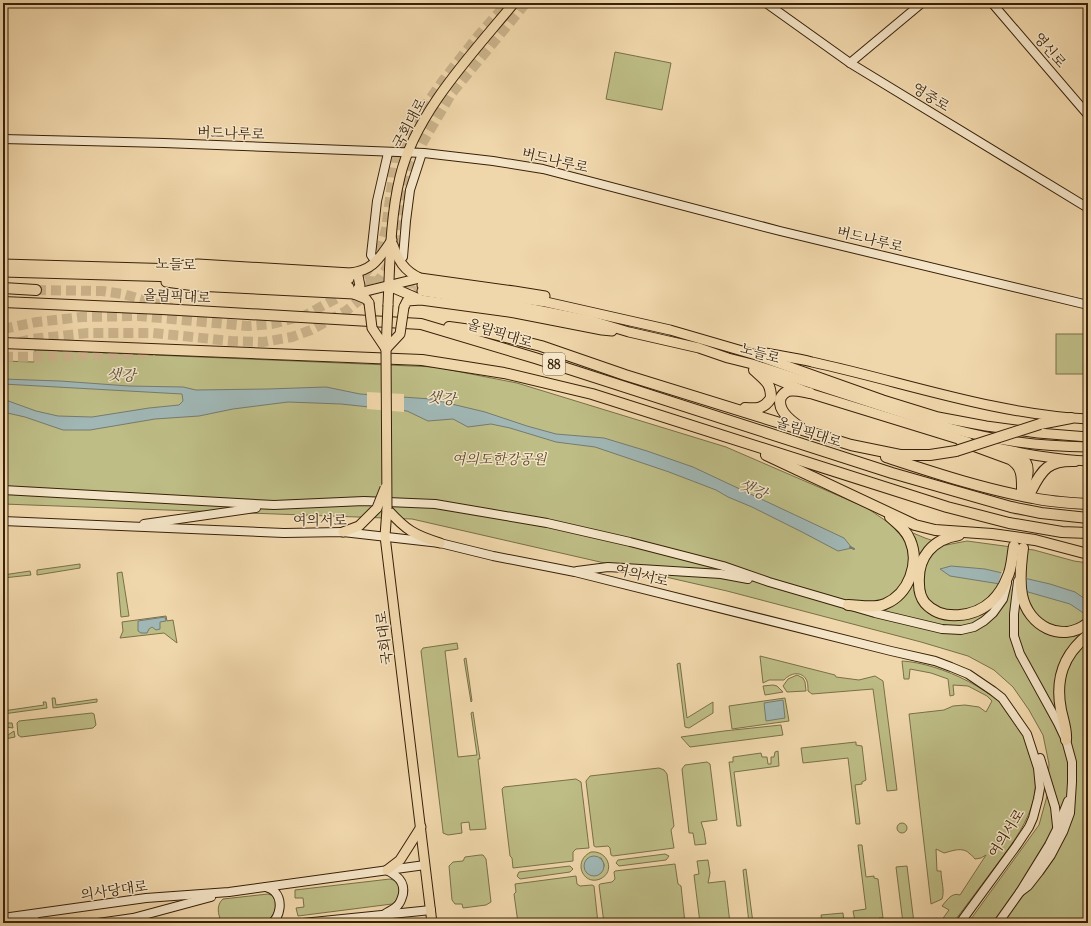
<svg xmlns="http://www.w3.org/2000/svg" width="1091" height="926" font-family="'Sorts Mill Goudy','Noto Serif KR',serif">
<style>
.green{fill:#bebd86;stroke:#7b6f48;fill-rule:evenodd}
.water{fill:#a0b7b5;stroke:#767b70}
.pier{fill:#f0d7ab}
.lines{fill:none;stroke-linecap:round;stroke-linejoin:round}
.stream{stroke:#767b70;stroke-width:2}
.primary-tunnel{stroke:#cbb38b;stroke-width:9;stroke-dasharray:9 4.5;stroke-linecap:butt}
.highway-tunnel{stroke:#cbb38b;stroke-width:10;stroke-dasharray:10 5;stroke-linecap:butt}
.secondary-casing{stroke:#382109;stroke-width:10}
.primary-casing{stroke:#382109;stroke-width:11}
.highway-casing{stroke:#382109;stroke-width:12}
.secondary{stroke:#f5e5c8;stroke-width:8}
.primary{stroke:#f0d7ab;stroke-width:9}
.highway{stroke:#f0d7ab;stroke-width:10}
.primary-bridge-casing{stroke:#382109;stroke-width:11;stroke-linecap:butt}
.highway-bridge-casing{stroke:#382109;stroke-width:12;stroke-linecap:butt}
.primary-bridge{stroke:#f0d7ab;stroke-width:9}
.highway-bridge{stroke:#f0d7ab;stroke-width:10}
.labels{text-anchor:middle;stroke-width:3;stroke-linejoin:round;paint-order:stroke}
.shield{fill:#f5e5c8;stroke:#715c42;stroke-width:1}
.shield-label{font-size:13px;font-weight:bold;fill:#382109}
.street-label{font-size:14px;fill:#382109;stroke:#f5e5c8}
.park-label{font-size:14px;font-style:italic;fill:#5a4828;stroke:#f5e5c8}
.water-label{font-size:15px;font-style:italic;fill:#574e3d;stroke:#f5e5c8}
</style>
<rect width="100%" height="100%" fill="#f0d7ab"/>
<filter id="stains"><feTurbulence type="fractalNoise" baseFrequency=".005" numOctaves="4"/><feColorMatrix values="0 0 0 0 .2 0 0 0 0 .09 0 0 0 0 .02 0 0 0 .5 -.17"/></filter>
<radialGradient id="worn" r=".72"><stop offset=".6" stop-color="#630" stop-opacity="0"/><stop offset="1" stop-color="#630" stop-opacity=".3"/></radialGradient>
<g class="green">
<path d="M615 52 671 63 662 110 606 99Z"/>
<rect x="1056" y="334" width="32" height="40"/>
<path d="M35 350 435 367 517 383 726 447 867 508 889 523 925 538 946 545 967 541 1034 550 1074 561 1088 563V923H968L1039 825 1047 796 1049 764 1043 735 1029 710 1013 687 994 670 968 656 921 642 727 591 412 519 3 504V361L34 362Z"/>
<path d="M80 564V568L37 575V570Z"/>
<path d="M30 571 31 575 3 578V575Z"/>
<path d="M122 572 129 616 121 617 117 573Z"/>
<path d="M166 616 167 621 173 620 177 643 164 633 120 638 123 631 122 622Z"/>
<path d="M457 643 458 649 445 651 458 757 477 755 471 713 473 712 480 759H478L486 829 470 830 469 822 461 823 462 833 448 835 443 833V831L421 651 423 648Z"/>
<path d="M760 656 835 675 836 677 859 680 875 676 883 681 897 790 887 791 873 689 812 694 808 691C808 688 808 684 807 681 802 670 790 673 784 680H769L763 683Z"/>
<path d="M466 658 472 701 471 702 464 659Z"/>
<path d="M902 661C940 663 1002 692 1020 726 1025 734 1027 744 1030 752 1036 770 1038 790 1031 808 1023 830 1009 848 995 867 981 886 967 904 953 923H932V921L936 918 941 921 949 910 942 906C947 900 952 892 960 895L986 855 981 858 975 859C973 857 972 855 970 854 963 846 952 851 944 853L936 849 937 871H941C941 880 945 891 942 899L931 904 909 714 944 710 953 706 965 705 979 707 986 712 992 701 987 696 968 686 953 685 954 695 950 696 948 679 931 673 910 669 909 679H904Z"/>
<path d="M680 663 687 718 713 702V713L689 728 685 727 677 664Z"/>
<path d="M797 675 803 678 805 682 806 691 787 692 783 686 788 679Z"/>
<path d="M773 685 777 686 783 692 765 695 763 686Z"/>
<path d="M52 698H55L56 705 97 699V702L53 708Z"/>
<path d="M785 698 789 721 732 729 729 706Z"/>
<path d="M43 702H46L47 708 3 714V711L44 705Z"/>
<path d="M92 713 94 714 96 725 93 728 21 737 18 735 17 723 19 721Z"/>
<path d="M4 723H12L13 728 6 727 4 731 8 735 14 731 15 737 5 739 3 731Z"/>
<path d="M781 725 783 735 690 747 681 737 724 731Z"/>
<path d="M856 742V745L862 746 866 780 862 782V784L855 785 860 824H856L848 758 803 763 801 748Z"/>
<path d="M778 751 779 766 734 772 741 826H737L729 762H733V757L761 753 762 757H767L768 764H771V757H774L775 752Z"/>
<path d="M707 762 710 764 717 820 701 822 704 831 706 844 695 845 693 833H689L682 769 685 765Z"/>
<path d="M659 768 664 770 667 774 674 826 671 830 674 848 613 856 611 855 610 848 608 846 596 847 594 846 586 781 590 776Z"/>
<path d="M576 779 581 782 589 848 576 849 573 852V861L513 868 512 858 510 856 502 789 504 787Z"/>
<circle cx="902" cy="828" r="5"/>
<path d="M858 845H862L866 877 874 876V878L878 879 883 918H879L878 923H859L858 921H855L853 911 866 909Z"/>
<path d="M591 852C608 850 616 872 600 879 583 886 572 861 591 852ZM601 858 604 864V867L585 864 588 859Z"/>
<path d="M665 854 669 856 666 860 619 866 616 863 618 860Z"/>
<path d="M480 855H483L486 859 491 902 486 905 463 908 462 904H455L452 900 449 866 453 862 463 861 465 857Z"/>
<path d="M708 860 710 873 708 883 725 881 730 923H700L694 875 699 874 697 861Z"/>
<path d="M675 864 678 884 681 886 685 923H604L599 885 600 884 612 882 615 879 614 872 615 871Z"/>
<path d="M570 866 573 869 570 872 520 879 517 876 519 872Z"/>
<path d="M907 866 914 923H903L896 867Z"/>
<path d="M746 869 753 923H749L743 870Z"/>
<path d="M576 876 577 884 580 886 592 885 594 886 598 923H518L514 894 516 892 515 884Z"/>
<path d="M390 879C403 882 401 898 392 904L298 916 296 908 304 907 303 898H295V890Z"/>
<path d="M268 894C278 896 276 907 276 914L269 921 266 922 223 923 221 921C218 914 216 905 223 899Z"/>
<path d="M843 913 844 922 822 923 821 915Z"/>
</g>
<g class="water">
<path d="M3 379 60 381 129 386 183 387 196 390 268 389 326 387 360 394 431 399 485 412 527 426 556 434 604 438 647 451 693 467 844 538 852 548 838 551 802 532 752 507 728 497 716 490 669 472 595 447 556 442 510 428 491 424 468 427 453 419 428 421 407 411 341 404 288 402 233 409 199 416 155 419 90 430H63L25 417 3 412V399L36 411 58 416 92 417 149 408 179 405 183 401 182 394 3 384Z"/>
<path d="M951 566 985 569 1050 584 1075 592 1088 601V616L1070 604 1000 584 950 576 940 569Z"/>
<path d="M165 617 166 621 160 622V629L156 630 152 627 149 629 147 633H141L138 631V621Z"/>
<path d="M783 700 785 718 766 721 764 703Z"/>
<circle cx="594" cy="866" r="10"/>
</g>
<g class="pier">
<path d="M367 392 404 394V412L367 409Z"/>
<path d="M1002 571 1027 577V593L998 585Z"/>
</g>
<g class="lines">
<path class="stream" d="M850 547 854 549"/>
<g class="primary-tunnel">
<path d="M352 279 422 285"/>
<path d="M400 290 422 291"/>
</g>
<g class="highway-tunnel">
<path d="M36 290 102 291 123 294 172 308"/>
<path d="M3 329 37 322 82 317 139 316 248 326 272 324 306 315 337 298 367 271 380 252 386 229 395 160 413 123 444 79 477 37 507 3"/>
<path d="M19 342 32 339 88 333H153L231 341 263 342 292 337 311 330 346 311 367 294 381 277 394 256 400 239 405 192 410 169 423 142 452 93 526 3"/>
<path d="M3 357 72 356 155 353"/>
<path d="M1014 545 1022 491"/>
<path d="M1023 546 1031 491"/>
</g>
<g class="secondary-casing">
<g id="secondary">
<path d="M766 3 850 63 1088 208"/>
<path d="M992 3 1088 115"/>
<path d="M850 63 922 3"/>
<path d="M3 139 164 143 424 153 493 161 543 169 780 231 1088 305"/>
<path d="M373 258 371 255 377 201 388 153"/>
<path d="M401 259 403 257 406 221 410 190 422 153"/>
<path d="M3 490 274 505 364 501 435 504 547 523 630 542 723 566 769 582 875 613 942 629 961 630 974 627 984 621 993 613 1003 599 1007 583"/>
<path d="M3 521 284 533 343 532 440 543 493 556 575 572 891 651 935 661 951 667 968 674 993 691 1002 698 1027 734 1038 768 1040 788 1038 799 1033 818 1029 827 1017 845 960 923"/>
<path d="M144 524 256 508"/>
<path d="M577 571 608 567 721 574 748 579"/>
<path d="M1018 581 1014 614V636L1020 654 1058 723 1066 740 1072 762V782L1070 813 1063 832 1051 855 1039 872 1028 886 1020 892"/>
<path d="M1040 758 1055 807 1057 826"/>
<path d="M266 887C269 888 273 890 275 892 283 901 280 916 272 923"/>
<path d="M385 914C389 911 395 909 398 905 401 902 402 897 403 894 405 881 397 876 387 870"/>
<path d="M3 918 146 898 229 892 425 865"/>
<path d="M12 923 24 921 34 917"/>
<path d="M98 923 133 918 211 897"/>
<path d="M303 923 431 910"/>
<path d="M998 923 1020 892 1049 845 1057 829 1068 801"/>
</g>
</g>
<g class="primary-casing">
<g id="primary">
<path d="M393 245C398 260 404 271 420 278L514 291 545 296"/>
<path d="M3 264 179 269 349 279"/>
<path d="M184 265 198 264 351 273C374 270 379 258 392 240"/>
<path d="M3 272 177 277 349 287"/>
<path d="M351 273 358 276 360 286 354 294"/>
<path d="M166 282 195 286 354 294 366 299 369 303"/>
<path d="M422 285 546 302 670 330 756 355 883 400 938 417 986 426 1038 433 1088 437"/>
<path d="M389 286 419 299"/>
<path d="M422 291 522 307 592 321 629 332 699 348 728 358 752 364 949 428C997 441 1038 446 1088 447"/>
<path d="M354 294 420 278"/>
<path d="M388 305C390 263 390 218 400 177 415 113 473 53 514 3"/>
<path d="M404 307 407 301 421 300 515 313 602 330 612 331"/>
<path d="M765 353C780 356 797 358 812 362 904 382 993 414 1088 419"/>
<path d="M758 372 812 394 968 442"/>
<path d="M982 445C1017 452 1053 460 1088 461"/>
<path d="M387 509 385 536 432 923"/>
<path d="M387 509C406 530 414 535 440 543"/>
<path d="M343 532 359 526 377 508"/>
<path d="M387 870 400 860 421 827"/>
</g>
</g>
<g class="highway-casing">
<g id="highway">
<path d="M3 288 36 290"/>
<path d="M3 302 162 309 421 324 535 358 892 473 1011 507 1041 513 1088 518"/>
<path d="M449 327 486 332 541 346 625 375 851 445 900 455H930L956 451"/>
<path d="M3 343 422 360 504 373 592 394 947 507 1009 523 1062 532 1088 533"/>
<path d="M745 408C757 409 764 409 771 398 771 383 765 380 754 370"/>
<path d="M1040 424 1071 418"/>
<path d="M800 427C791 421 776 410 781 397 783 394 785 392 788 391 795 389 803 392 810 393"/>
<path d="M961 441 1010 459C1023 467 1022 477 1022 491"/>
<path d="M1008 451C1026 459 1032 463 1025 484"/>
<path d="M766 455 915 525 935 530 992 534 1035 540 1088 554"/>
<path d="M886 457C935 473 983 489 1033 498 1051 502 1070 503 1088 504"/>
<path d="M1031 491C1042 469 1049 460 1075 461"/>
<path d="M959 535C933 539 917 557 919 584 919 591 921 598 925 603 942 622 975 617 992 601 998 595 1004 586 1007 578 1012 569 1012 556 1014 546"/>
<path d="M1023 548C1021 563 1019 580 1022 595 1028 626 1062 644 1088 623"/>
<path d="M848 605C859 605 874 609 885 604 909 594 920 563 910 540 906 530 898 524 890 517"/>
<path d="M1066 740C1067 730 1063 720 1061 710 1055 679 1063 655 1088 635"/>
</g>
</g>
<use href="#secondary" class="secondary"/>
<use href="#primary" class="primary"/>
<use href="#highway" class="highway"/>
<g class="primary-bridge-casing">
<g id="primary-bridge">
<path d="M369 303 372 328 386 349"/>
<path d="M386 349 400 334 404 307"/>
<path d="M377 508 385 488"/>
<path d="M387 509 386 349 388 305"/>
</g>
</g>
<g class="highway-bridge-casing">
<path id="highway-bridge" d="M956 451 1040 424"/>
</g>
<use href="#primary-bridge" class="primary-bridge"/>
<use href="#highway-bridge" class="highway-bridge"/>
</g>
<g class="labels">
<rect class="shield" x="543" y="353" width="22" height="22" rx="3"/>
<g class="shield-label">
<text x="554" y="369">88</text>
</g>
<g class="street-label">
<text transform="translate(1050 50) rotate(49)" y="5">영신로</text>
<text transform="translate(931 97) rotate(31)" y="5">영중로</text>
<text transform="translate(409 123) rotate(-62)" y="5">국회대로</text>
<text transform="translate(231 133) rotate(2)" y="5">버드나루로</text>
<text transform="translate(555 160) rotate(13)" y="5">버드나루로</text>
<text transform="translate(870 239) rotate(14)" y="5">버드나루로</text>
<text transform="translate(176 264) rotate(2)" y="5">노들로</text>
<text transform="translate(177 296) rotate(3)" y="5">올림픽대로</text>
<text transform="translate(500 333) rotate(17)" y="5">올림픽대로</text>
<text transform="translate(760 353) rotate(16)" y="5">노들로</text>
<text transform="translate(809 432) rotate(18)" y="5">올림픽대로</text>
<text x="320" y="525">여의서로</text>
<text transform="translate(642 575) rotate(14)" y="5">여의서로</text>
<text transform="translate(384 638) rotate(-97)" y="5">국회대로</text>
<text transform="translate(1006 833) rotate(-58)" y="5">여의서로</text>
<text transform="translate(114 890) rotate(-8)" y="5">의사당대로</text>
</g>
<g class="park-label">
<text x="499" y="464">여의도한강공원</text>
</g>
<g class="water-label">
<text transform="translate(121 375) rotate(3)" y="5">샛강</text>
<text transform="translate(441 398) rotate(7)" y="5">샛강</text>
<text transform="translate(753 489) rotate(26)" y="5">샛강</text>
</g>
</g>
<rect width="1091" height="926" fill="none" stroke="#f0d7ab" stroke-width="16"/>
<rect x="4" y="4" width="1083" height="918" fill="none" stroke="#382109" stroke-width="2"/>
<rect x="8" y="8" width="1075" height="910" fill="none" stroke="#382109"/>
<rect width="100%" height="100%" filter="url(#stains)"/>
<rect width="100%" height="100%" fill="url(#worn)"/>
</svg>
